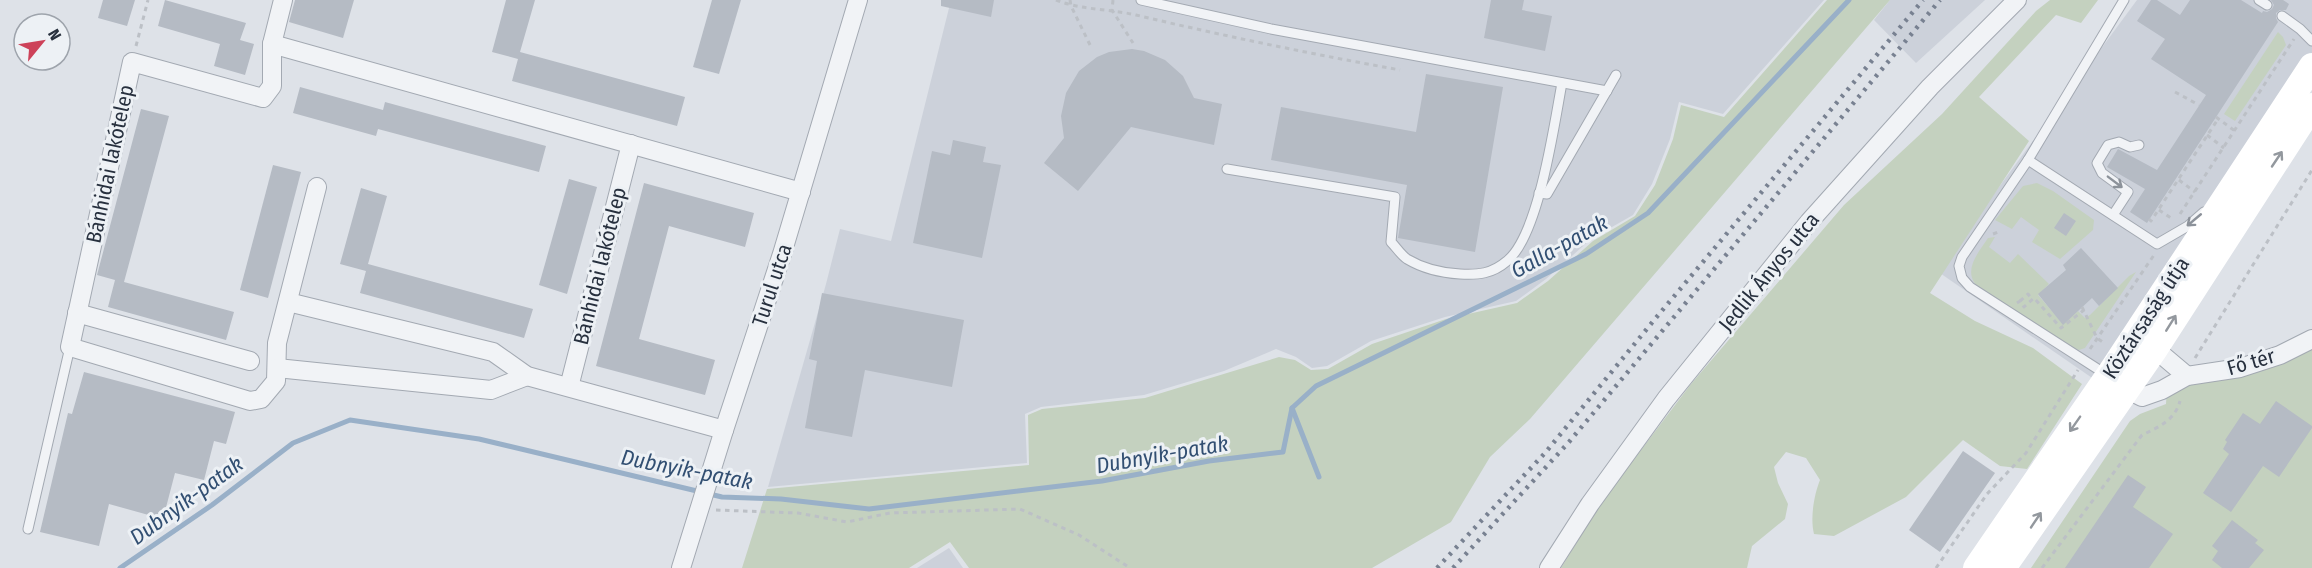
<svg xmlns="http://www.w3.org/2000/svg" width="2312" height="568" font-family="'Fira Sans Condensed',sans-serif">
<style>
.built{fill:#ccd1da}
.green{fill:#c4d1bf}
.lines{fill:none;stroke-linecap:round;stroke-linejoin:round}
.stream{stroke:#99b0c8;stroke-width:5}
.building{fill:#b5bbc4}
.lane-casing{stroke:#a3a9b2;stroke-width:11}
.street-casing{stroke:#a3a9b2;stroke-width:20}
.path{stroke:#bcc0c6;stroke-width:3;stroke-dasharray:4.5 4.5;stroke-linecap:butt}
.lane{stroke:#f1f3f6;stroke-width:9}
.street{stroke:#f1f3f6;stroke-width:18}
.secondary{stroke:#fff;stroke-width:26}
.rail{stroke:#788191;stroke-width:4.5;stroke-dasharray:3 6;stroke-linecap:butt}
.oneway{stroke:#93989e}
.oneway2{stroke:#8c929a}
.labels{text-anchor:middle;stroke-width:6;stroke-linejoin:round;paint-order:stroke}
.street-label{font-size:21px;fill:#27303e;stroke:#edf1f5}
.water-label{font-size:22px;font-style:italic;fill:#324f72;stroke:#edf1f5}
</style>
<rect width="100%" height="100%" fill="#dee2e8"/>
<g class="built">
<path d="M951 0H1824L1723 114 1679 102 1670 139 1652 184 1633 215 1591 239 1546 279 1516 301 1445 317 1371 341 1327 366 1312 368 1296 357 1276 349 1224 371 1144 395 1041 407 1025 414 1027 463 768 487 826 284 840 229 891 241Z"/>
<path d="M1890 0H1985L1916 63 1874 20Z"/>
<path d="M2137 0H2312V85L2127 402 1937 271Z"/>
<path d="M949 548 963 568H917Z"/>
</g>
<g class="green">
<path d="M1827 0H1890L1530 419 1490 457 1451 522 1372 568H969L950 542 909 568H742L767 489 1029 465 1028 415 1042 409 1145 398 1279 357 1295 360 1311 370 1328 369 1372 344 1446 319 1517 303 1548 281 1593 241 1635 216 1655 185 1673 139 1681 105 1724 117Z"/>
<path d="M2050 0H2098L2081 23 2056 15 1979 97 2029 141 1930 293 1975 321 2033 348 2082 384 2027 469 2000 466 1963 440 1906 497 1834 536 1814 534C1810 518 1814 495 1820 480L1806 458 1786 452 1774 467 1778 483 1788 504 1785 519 1752 546 1747 568H1561L1600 504 1691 384 1844 205 1942 114 2036 11Z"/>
<path d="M2278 32 2283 37 2286 45 2235 121 2224 114Z"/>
<path d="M2037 183 2053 191 2094 220 2093 230 2060 259 2032 242 2039 230 2021 217 2012 229 1995 220 2023 186Z"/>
<path d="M1995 237 1989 247 2010 263 2018 254 2049 284 2038 295 2063 324 2078 311 2085 318 2090 315 2129 276 2136 272 2085 348 2079 350 2071 348 1976 285C1963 269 1979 252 1988 238Z"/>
<path d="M2312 339V568H2031L2130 421 2140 414 2166 404 2167 387Z"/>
</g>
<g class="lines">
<g class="stream">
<path d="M1319 477 1292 408 1316 386 1586 254 1648 213 1849 0"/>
<path d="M120 568 212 505 293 443 350 420 479 439 722 497 781 499 869 509 1102 481 1209 461 1283 452 1292 408"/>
</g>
</g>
<g class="building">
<path d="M103 0H135L127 26 98 18Z"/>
<path d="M165 0 246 23 240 40 254 44 245 75 214 66 220 44 158 26Z"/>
<path d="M295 0H354L343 38 289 22Z"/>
<path d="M506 0H535L520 52 685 97 677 126 512 81 518 59 492 52Z"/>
<path d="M712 0H741L719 74 693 67Z"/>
<path d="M941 0H994L991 17 941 6Z"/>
<path d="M1491 0H1524L1522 10 1552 16 1545 51 1484 38Z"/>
<path d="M2151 0H2157L2180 15 2190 0H2241L2262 13 2263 11 2267 12 2272 9 2274 5 2271 0H2283L2289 4 2286 10H2280L2276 13V18L2278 22 2147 223 2130 212 2145 189 2107 167 2118 149 2157 170 2206 95 2151 59 2165 39 2137 21Z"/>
<path d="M1132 49 1144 51 1165 60 1183 76 1194 98 1222 104 1214 145 1131 127 1078 191 1044 163 1064 138 1061 116 1066 93 1079 71 1097 57 1109 52Z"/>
<path d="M1426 74 1503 87 1475 252 1398 238 1407 185 1271 160 1281 107 1416 132Z"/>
<path d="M300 87 383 110 385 102 546 146 539 172 378 129 376 136 293 113Z"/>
<path d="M141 109 169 116 124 282 234 312 226 340 108 307 115 280 97 275Z"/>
<path d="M953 140 986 147 983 162 1001 165 982 258 913 243 932 151 950 155Z"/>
<path d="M273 165 301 172 268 298 240 290Z"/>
<path d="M569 179 597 187 567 294 539 285Z"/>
<path d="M644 183 754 213 745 247 669 226 639 339 715 360 705 395 596 366Z"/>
<path d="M361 188 387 196 368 264 533 309 524 338 360 293 366 271 340 264Z"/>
<path d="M2064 213 2076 221 2066 236 2054 228Z"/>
<path d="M2081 248 2118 288 2099 306 2092 298 2063 325 2038 294 2066 270 2063 265Z"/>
<path d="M822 293 964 320 952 387 865 370 852 437 805 428 817 361 809 359Z"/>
<path d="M84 372 235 412 226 444 214 441 204 480 175 473 163 519 109 504 99 546 40 532 68 413 72 414Z"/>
<path d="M2276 401 2312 426V428L2279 477 2263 466 2231 512 2203 493 2229 454 2223 449 2227 442 2225 440 2243 413 2260 424Z"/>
<path d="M1963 451 1995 473 1940 552 1909 530Z"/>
<path d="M2128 475 2146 487 2133 507 2173 534 2149 568H2065Z"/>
<path d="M2232 520 2258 540 2255 543 2264 550 2249 568H2222L2212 560 2218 551 2212 546Z"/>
</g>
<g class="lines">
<g class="lane-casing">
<g id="lane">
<path d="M1141 0 1271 29 1607 91"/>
<path d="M2259 0 2267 5"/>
<path d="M2282 16 2300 29 2312 41"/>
<path d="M2028 160 2157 244 2188 226 2204 212"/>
<path d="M1227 169 1395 197 1391 242C1396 247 1401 255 1407 259 1422 268 1442 273 1460 274 1478 275 1492 274 1507 261 1539 235 1554 125 1562 83"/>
<path d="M1539 193 1547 194 1616 75"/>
<path d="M2113 215 2128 192 2102 173 2097 163 2108 145 2119 142 2130 147 2139 145"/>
<path d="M2107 375 1970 287 1962 278 1959 266 1962 257 2028 160 2124 0"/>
<path d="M28 529 70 347"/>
</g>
</g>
<g class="street-casing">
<g id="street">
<path d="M283 0 272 44V86L263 98 132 62 70 347 250 401 261 399 276 381 277 343 317 187"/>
<path d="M272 44 801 192"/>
<path d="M288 302 493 352 527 376 724 430"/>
<path d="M77 313 250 361"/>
<path d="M2155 349 2187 376"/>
<path d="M277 368 491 390 527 376"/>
<path d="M569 387 631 144"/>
<path d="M2126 389 2142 397 2162 390 2187 376 2240 368 2280 355 2312 339"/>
<path d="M681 568 724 430 782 254 858 0"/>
<path d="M1549 568 1590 504 1666 399 1809 222 1930 87 2017 0"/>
</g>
</g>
<g class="path">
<path d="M1056 0C1081 10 1110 9 1136 15 1224 36 1312 54 1400 70"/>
<path d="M1070 0 1071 6 1092 49"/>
<path d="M1113 0 1112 10 1133 43"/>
<path d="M136 46 148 0"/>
<path d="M2175 92 2199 105"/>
<path d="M2216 117 2235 131"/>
<path d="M2207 135 2224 148"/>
<path d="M2179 180 2195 192"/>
<path d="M2159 210 2174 220"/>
<path d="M2180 214 2294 39"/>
<path d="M2149 219 2151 221 2218 119"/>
<path d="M1993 234 2001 231"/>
<path d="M2020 301 2028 294 2032 299"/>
<path d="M2017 303 2020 301 2024 307 2034 298 2061 328 2084 310"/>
<path d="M2082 307 2097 338 2104 343"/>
<path d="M2090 349 2154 255"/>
<path d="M2195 358 2312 170"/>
<path d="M716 510 798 513 847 522 890 513 1020 509 1079 535 1130 568"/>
<path d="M1936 568 1987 494 2026 453 2078 370"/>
<path d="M2042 568 2142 435C2159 427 2175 420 2180 401"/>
</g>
<use href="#lane" class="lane"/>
<use href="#street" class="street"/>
<g class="secondary">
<path d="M1976 568 2108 376 2312 66"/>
<path d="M2003 568 2155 349 2312 106"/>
</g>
<g class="rail">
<path d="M1437 568 1545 453 1655 319 1923 0"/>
<path d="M1453 568 1569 442 1940 0"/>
</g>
</g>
<defs><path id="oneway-shaft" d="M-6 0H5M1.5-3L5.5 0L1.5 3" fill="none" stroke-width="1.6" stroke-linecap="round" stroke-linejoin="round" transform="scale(1.5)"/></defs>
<g class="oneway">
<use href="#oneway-shaft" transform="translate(2277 159) rotate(-56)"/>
<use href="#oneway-shaft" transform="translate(2171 323) rotate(-58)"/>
<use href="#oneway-shaft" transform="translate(2075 424) rotate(125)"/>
<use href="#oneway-shaft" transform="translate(2036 520) rotate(-56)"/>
</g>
<g class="oneway2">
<use href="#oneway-shaft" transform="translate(2115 182) rotate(37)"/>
<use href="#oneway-shaft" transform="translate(2194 220) rotate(140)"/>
</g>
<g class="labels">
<g class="street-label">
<text transform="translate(110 164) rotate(-78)" y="7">Bánhidai lakótelep</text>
<text transform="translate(600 266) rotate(-76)" y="7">Bánhidai lakótelep</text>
<text transform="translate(1769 272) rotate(-51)" y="7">Jedlik Ányos utca</text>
<text transform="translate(772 285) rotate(-72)" y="7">Turul utca</text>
<text transform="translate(2146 318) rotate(-57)" y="7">Köztársaság útja</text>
<text transform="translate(2251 362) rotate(-16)" y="7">Fő tér</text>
</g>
<g class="water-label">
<text transform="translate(1559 246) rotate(-29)" y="8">Galla-patak</text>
<text transform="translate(1162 454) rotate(-10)" y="8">Dubnyik-patak</text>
<text transform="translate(687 469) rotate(11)" y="8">Dubnyik-patak</text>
<text transform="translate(186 500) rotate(-36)" y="8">Dubnyik-patak</text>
</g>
</g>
<g transform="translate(42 42) rotate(60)"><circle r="28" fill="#edf1f5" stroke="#9ea4ac" stroke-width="1.5"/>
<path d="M0-4.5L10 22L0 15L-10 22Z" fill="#cd4259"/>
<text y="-9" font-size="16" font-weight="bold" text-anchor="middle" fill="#27303e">N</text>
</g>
</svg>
